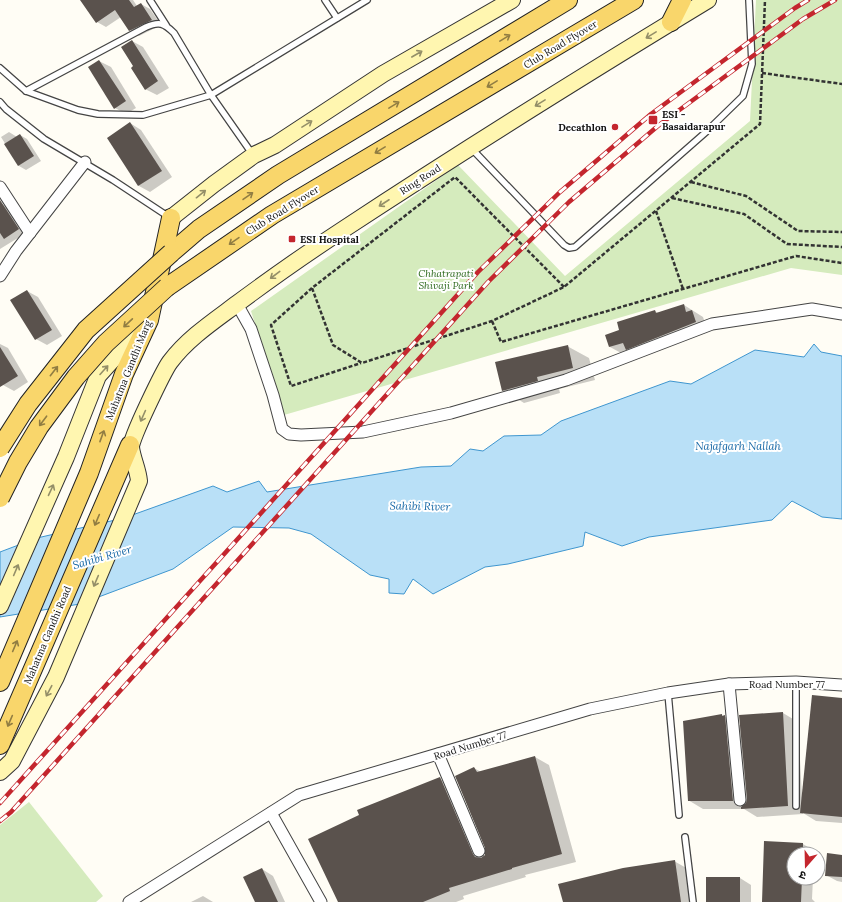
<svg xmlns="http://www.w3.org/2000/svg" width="842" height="902" font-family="Lora,'Noto Sans Devanagari',serif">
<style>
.green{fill:#d5ebbd}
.water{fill:#b9e0f7;stroke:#3f96cf}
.shadow{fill:#0003}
.building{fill:#5a524d}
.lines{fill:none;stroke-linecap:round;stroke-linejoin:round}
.service-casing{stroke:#444;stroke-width:8}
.minor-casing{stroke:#444;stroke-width:13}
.secondary-casing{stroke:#333;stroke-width:18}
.primary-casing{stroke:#222;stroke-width:20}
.path{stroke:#333;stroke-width:2.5;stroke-dasharray:4 2;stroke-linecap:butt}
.service{stroke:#fff;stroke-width:5.5}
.minor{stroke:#fff;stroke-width:11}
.secondary{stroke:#fff6b0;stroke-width:16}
.primary{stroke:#f9d66b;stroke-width:18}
.rail-casing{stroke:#c4262e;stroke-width:4.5}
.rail{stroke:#fff;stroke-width:3;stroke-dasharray:9;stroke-linecap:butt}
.primary-bridge-casing{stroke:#222;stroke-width:20;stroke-linecap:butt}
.primary-bridge{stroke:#f9d66b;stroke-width:18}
.oneway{stroke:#948f68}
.oneway2{stroke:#917d42}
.poi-dot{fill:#c4262e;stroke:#fff;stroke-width:1.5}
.labels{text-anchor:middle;stroke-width:4;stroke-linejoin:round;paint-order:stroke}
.street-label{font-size:10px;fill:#111;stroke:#fff}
.poi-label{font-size:10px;font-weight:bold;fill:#111;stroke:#fff;text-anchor:start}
.park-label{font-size:10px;font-style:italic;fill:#2f6b1f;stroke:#fff}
.water-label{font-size:11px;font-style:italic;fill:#1768a6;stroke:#fff}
</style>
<rect width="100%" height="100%" fill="#fffdf5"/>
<g class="green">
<path d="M756 0H842V275L791 268 284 415 251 311 458 165 565 276 750 121Z"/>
<path d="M29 802 103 896 96 902H0V825Z"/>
</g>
<path class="water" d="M814 344 821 352 842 356V519L822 517 792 501 772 520 649 537 622 546 585 532 583 546 508 564 485 567 433 594 413 579 404 594 389 593V579L370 575 311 534 289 528 233 527 173 569 80 604 0 617V552L37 538 124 518 213 486 227 492 259 481 267 492 421 467 451 466 470 449 483 451 504 436 541 435 561 421 670 381 691 384 755 350 804 357Z"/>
<g class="shadow">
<path d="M81 0H133L137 6 141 4 150 9 161 25 139 36 130 30 121 17 106 27 97 22Z"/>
<path d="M132 41 143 47 169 88 157 95 145 89 135 67Z"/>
<path d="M99 61 111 67 136 108 126 114 115 108Z"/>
<path d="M130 123 141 130 172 177 150 192 139 186 108 138Z"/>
<path d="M9 132 17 137 20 135 27 139 41 161 26 170 19 166 1 137Z"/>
<path d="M0 203 10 209 26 233 0 249Z"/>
<path d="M27 291 38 297 62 336 47 345 36 339Z"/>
<path d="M684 305 703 317 707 329 621 353 610 347 606 336 621 331 655 311 658 313Z"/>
<path d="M0 344 8 348 28 382 14 391 3 385 0 380Z"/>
<path d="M567 346 589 358 595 380 559 389 560 393 524 403 503 390Z"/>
<path d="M842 699V823L816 821 803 813V814L757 817 744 809H703L688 800 722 715 741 726 783 713 798 722 802 797H803Z"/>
<path d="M535 757 549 765 576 862 525 875 526 877 463 896 464 899 456 902H339L440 779 454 787 484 857 486 855V848L474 768 481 772Z"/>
<path d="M765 842 803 844 814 851V854H794V878H813L812 899 815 902H763Z"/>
<path d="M842 856V882L837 881 826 875Z"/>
<path d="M674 861 688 869 693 902H564Z"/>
<path d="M262 869 273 876 285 902H256Z"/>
<path d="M740 878 751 885V902H707Z"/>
<path d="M203 896 213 902H191Z"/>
</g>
<g class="building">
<path d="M80 0H129L134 7 141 3 152 20 129 31 115 10 96 23Z"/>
<path d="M132 40 158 81 145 90 131 68 133 66 121 47Z"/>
<path d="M99 60 126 101 114 109 88 67Z"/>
<path d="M130 122 162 171 138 186 107 138Z"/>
<path d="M20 134 34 156 18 166 4 144Z"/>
<path d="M0 200 19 229 4 239 0 233Z"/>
<path d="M27 290 52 330 35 340 10 300Z"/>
<path d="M684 304 686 312 692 310 696 322 626 350 623 343 609 347 605 335 619 330 617 322 655 310 656 313Z"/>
<path d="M568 345 573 368 537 377 538 381 502 391 495 362Z"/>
<path d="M0 347 18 376 0 387Z"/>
<path d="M812 695 842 698V817L800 813Z"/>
<path d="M783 712 788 806 741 809V807L746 803 747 799 739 715Z"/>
<path d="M722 714V716L725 715 733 801H688L683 721Z"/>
<path d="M535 756 562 854 512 868V869L449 888 450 891 423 902H338L308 839 359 815 357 810 440 777 473 854 475 857 481 858 485 855V848L455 776 474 767 477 772Z"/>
<path d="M764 841 803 843V854H794V878H802L801 902H762Z"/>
<path d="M827 853 842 855V877L825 876Z"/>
<path d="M675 860 681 902H563L558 884 623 868Z"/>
<path d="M262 868 278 902H255L243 877Z"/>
<rect x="706" y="877" width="34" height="25"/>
</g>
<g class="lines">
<g class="service-casing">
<g id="service">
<path d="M150 0 166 25"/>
<path d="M325 0 337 18"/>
<path d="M0 68 26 91 78 110 98 114 143 115 211 95 367 0"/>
<path d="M26 91 146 27C159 21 164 23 174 33L211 95 253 155"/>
<path d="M0 102 6 109 44 139 113 180 169 217"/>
<path d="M471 148 564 245 569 248 575 247 706 132 743 96 752 64 749 0"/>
<path d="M668 693 679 815"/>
<path d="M796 806V682"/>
<path d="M685 837 693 902"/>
</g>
</g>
<g class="minor-casing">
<g id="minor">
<path d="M0 187 30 233"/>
<path d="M0 276 16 251 85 162"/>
<path d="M237 304 251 329 273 395 282 429 289 434 301 435 363 432 451 413 566 380 712 324 812 309 842 314"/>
<path d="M729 684 740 800"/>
<path d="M438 754 479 851"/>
<path d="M271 813 321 902"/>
<path d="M129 902 299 795 590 709 668 693 729 684 796 682 842 685"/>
</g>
</g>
<g class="secondary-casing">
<g id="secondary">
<path d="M171 218 214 184 254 155 275 145 383 74 512 0"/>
<path d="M0 606 66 457 98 376 144 325"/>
<path d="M0 772 12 761 56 677 139 481C138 469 132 458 131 447 130 440 164 370 170 362 188 338 214 321 238 303 273 277 307 253 344 229 464 150 586 74 708 0"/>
</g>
</g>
<g class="primary-casing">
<g id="primary">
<path d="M671 22 682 0"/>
<path d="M171 253 199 229 278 175 568 0"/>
<path d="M167 287 272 215 634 0"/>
<path d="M0 682 89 473 124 374 149 320 171 218"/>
<path d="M0 745 130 445"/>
</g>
</g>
<g class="path">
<path d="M762 73 842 84"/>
<path d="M691 182 746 196 798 231 842 232"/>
<path d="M672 198 744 214 787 244 842 247"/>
<path d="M656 211 683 289"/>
<path d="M564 287 455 177 312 288 333 345 362 363 492 321 564 287 760 124 765 0"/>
<path d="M312 288 271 325 291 386 361 363"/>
<path d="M492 321 501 342 796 256 842 263"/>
</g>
<use href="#service" class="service"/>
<use href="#minor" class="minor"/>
<use href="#secondary" class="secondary"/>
<use href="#primary" class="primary"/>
<g class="rail-casing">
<g id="rail">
<path d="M0 803 478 272 560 192 651 114 795 8 808 0"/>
<path d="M0 821 11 812 488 282 569 202 659 125 803 19 835 0"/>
</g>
</g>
<use href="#rail" class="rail"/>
<g class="primary-bridge-casing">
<g id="primary-bridge">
<path d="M0 448 28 404 86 330 171 253"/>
<path d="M0 498 18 462 39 427 76 377 106 343 167 287"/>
</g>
</g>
<use href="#primary-bridge" class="primary-bridge"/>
</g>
<defs><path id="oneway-shaft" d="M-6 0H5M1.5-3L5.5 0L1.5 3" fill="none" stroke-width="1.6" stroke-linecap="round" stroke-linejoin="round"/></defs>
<g class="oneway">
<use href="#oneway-shaft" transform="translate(651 35) rotate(149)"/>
<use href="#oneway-shaft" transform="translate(417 54) rotate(-30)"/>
<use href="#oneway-shaft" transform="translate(540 103) rotate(148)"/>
<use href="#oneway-shaft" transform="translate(307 124) rotate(-32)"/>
<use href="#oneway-shaft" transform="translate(201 194) rotate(-39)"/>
<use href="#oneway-shaft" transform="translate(384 203) rotate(147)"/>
<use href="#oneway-shaft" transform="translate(275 275) rotate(143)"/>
<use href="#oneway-shaft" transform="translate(104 370) rotate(-48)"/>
<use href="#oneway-shaft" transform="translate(143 416) rotate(114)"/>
<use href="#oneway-shaft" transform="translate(51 490) rotate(-65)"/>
<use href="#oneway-shaft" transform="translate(16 570) rotate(-67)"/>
<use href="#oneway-shaft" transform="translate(96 581) rotate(113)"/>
<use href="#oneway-shaft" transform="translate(49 691) rotate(118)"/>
</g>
<g class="oneway2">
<use href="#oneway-shaft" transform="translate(505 38) rotate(-31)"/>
<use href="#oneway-shaft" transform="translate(492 84) rotate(149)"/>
<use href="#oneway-shaft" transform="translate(394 105) rotate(-31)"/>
<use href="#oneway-shaft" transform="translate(380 150) rotate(149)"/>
<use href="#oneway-shaft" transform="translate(248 196) rotate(-35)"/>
<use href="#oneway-shaft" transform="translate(234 241) rotate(145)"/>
<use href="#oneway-shaft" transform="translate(128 323) rotate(137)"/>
<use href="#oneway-shaft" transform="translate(54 371) rotate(-52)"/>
<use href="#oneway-shaft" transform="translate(43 421) rotate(127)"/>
<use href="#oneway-shaft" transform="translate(102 436) rotate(-70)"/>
<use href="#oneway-shaft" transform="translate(97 520) rotate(113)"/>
<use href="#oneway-shaft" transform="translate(15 646) rotate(-67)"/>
<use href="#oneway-shaft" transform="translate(10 721) rotate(113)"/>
</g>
<g class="poi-dot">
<rect x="648" y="115" width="10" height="10" rx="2"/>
<circle cx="615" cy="127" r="4"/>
<rect x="288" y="235" width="8" height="8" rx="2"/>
</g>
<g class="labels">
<g class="street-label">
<text transform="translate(560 44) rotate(-31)" y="4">Club Road Flyover</text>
<text transform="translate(420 179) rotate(-33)" y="4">Ring Road</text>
<text transform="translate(282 210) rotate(-32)" y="4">Club Road Flyover</text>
<text transform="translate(128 370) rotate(-68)" y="4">Mahatma Gandhi Marg</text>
<text transform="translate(47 635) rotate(-67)" y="4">Mahatma Gandhi Road</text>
<text x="787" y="688">Road Number 77</text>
<text transform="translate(470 745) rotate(-17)" y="4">Road Number 77</text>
</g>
<g class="poi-label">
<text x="662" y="118">ESI -<tspan x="662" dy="12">Basaidarapur</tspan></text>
<text x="607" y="131" text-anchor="end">Decathlon</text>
<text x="300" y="243">ESI Hospital</text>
</g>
<g class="park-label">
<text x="446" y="277">Chhatrapati<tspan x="446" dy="12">Shivaji Park</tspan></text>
</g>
<g class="water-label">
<text x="738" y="450">Najafgarh Nallah</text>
<text transform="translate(420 506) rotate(1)" y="4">Sahibi River</text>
<text transform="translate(102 557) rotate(-16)" y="4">Sahibi River</text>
</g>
</g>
<g transform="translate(806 866) rotate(200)"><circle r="19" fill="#ffffff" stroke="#a0a0a0"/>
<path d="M0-3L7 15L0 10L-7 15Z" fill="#c4262e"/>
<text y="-6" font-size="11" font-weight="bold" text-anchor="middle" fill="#111111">उ</text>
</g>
</svg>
